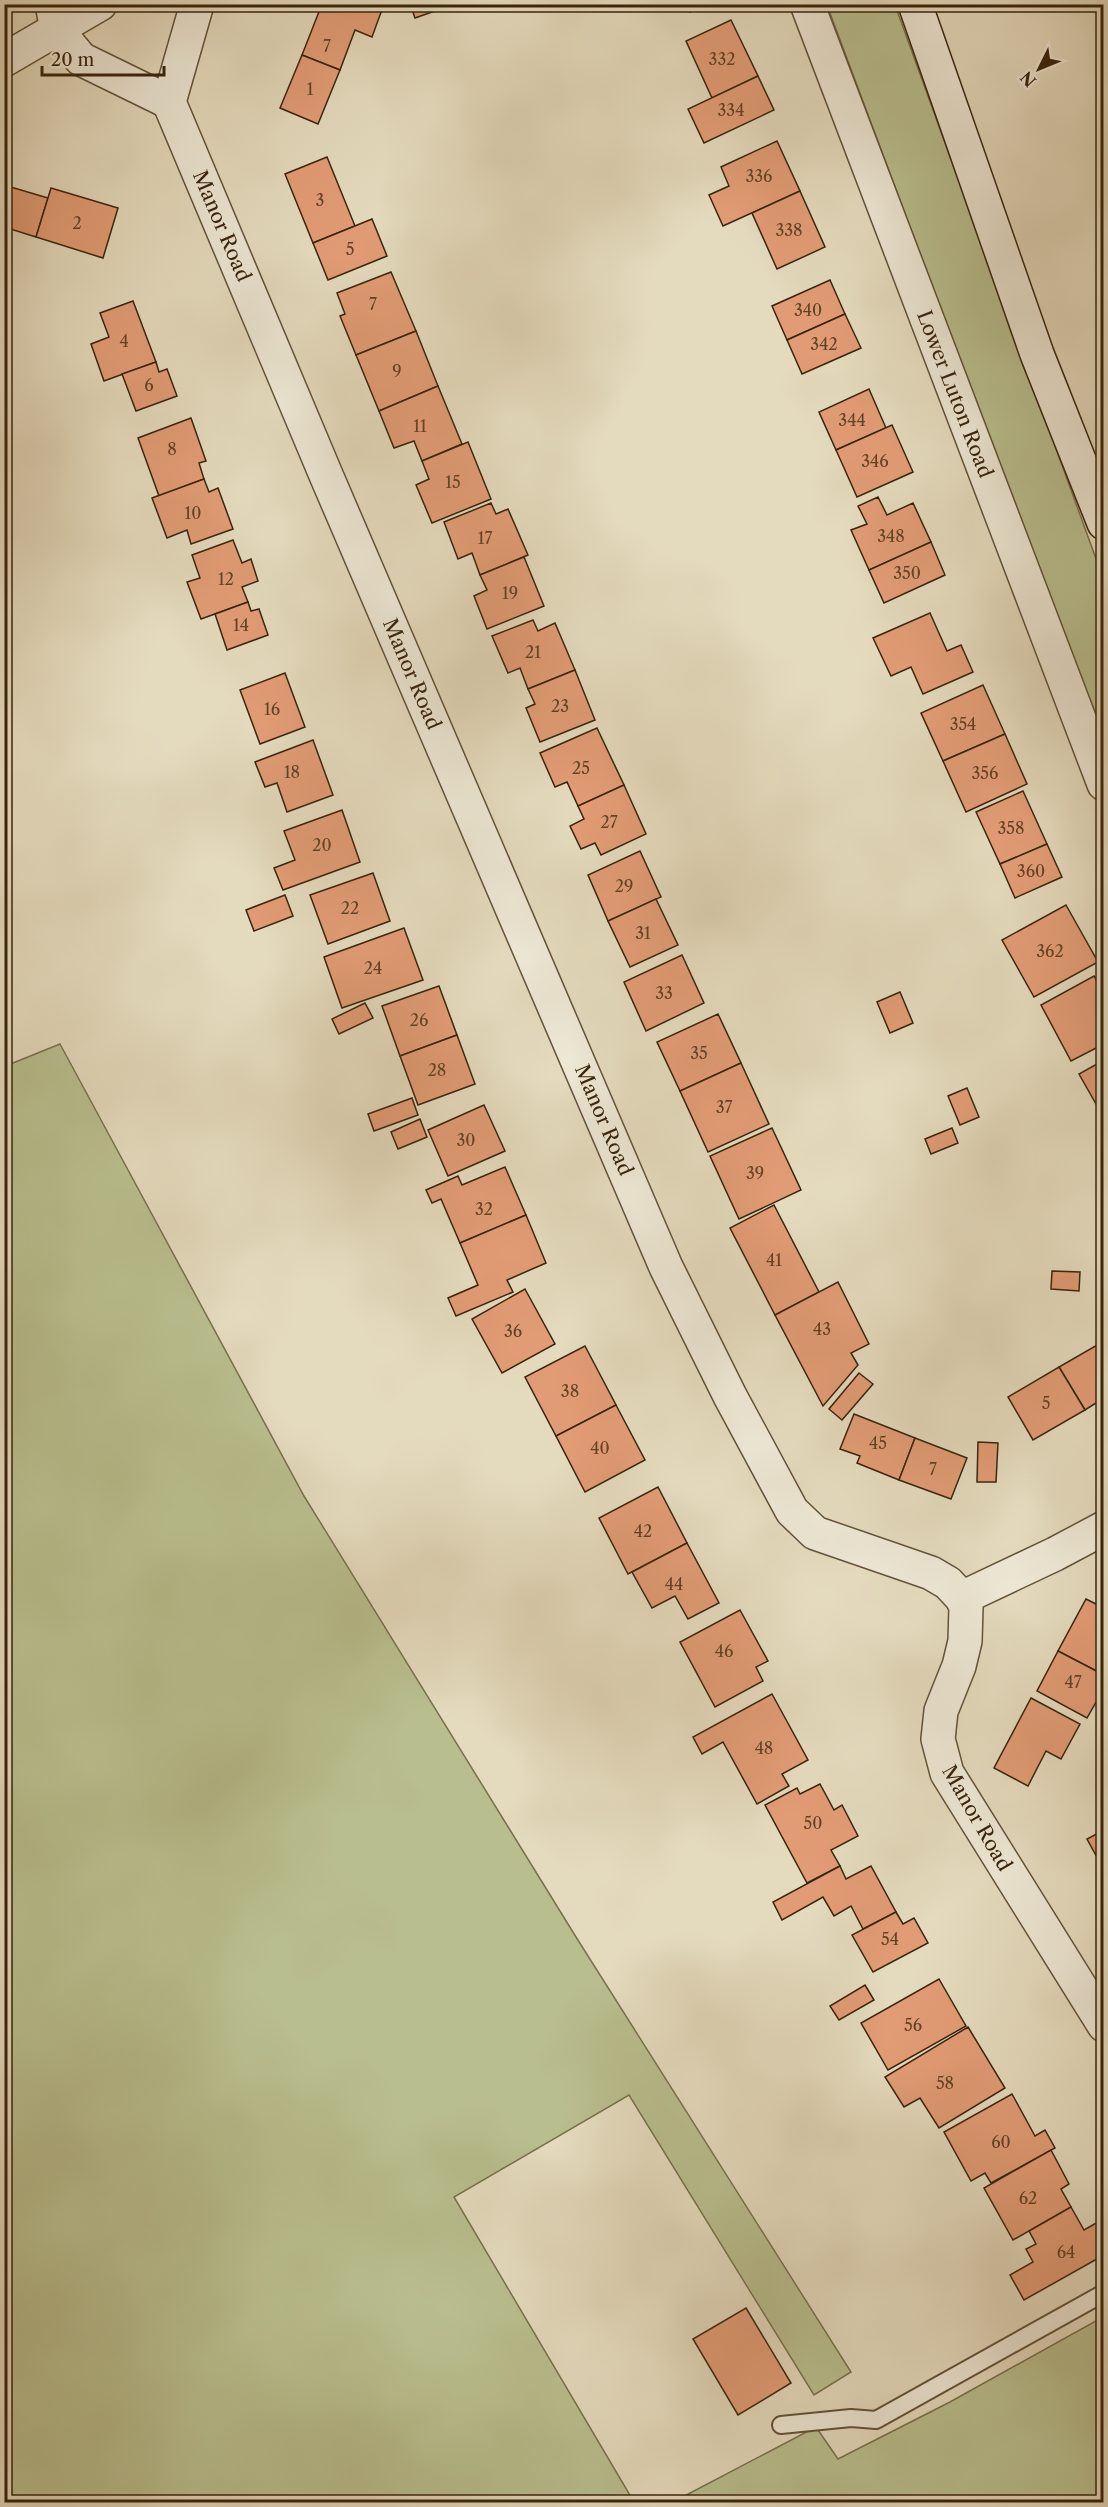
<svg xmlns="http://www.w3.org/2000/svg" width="1108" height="2507" font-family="'Libre Caslon Text',serif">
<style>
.green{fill:#b9be8e;stroke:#78714d;stroke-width:1.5}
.building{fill:#e29c75;stroke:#38240c;stroke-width:1.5}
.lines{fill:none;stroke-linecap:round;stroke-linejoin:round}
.service-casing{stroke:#635238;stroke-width:20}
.minor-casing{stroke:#635238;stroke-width:36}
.secondary-casing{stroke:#38240c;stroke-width:36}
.service{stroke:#ede7d4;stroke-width:16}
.minor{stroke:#ede7d4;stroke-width:33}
.secondary{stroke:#ede7d4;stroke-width:33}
.labels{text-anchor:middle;stroke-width:4.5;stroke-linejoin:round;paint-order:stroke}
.number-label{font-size:16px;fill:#624226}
.street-label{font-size:20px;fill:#38240c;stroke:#ede7d4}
</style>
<rect width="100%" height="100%" fill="#e4dabd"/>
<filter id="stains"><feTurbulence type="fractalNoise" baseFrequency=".00333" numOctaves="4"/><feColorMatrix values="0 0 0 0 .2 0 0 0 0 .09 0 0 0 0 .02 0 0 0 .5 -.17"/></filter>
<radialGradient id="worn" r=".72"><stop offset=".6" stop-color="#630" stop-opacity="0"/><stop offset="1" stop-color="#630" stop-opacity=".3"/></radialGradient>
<g class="green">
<path d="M827 5H895L1103 578V744Z"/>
<path d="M60 1044 304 1496 576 1937 851 2372 814 2395 629 2095 454 2197 634 2502H5L4 1068 13 1063Z"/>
<path d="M1103 2317V2502H673L816 2427 838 2459 950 2402Z"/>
</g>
<g class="building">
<path d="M322 4H384L372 37 355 30 340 70 302 55Z"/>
<path d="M410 4H433L435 11 415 18Z"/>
<path d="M673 4H693L690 12Z"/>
<path d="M731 20 758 76 712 98 686 41Z"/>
<path d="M302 55 340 70 318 124 280 108Z"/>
<path d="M758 76 774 110 704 143 688 109Z"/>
<path d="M777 141 800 191 723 226 709 195 729 186 721 167Z"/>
<path d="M327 157 355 226 313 243 285 174Z"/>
<path d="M4 185 48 198 36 237 4 227Z"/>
<path d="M51 188 118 208 103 258 36 237Z"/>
<path d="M800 191 825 247 777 269 752 213Z"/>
<path d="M372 219 387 256 328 280 313 243Z"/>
<path d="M391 272 416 331 356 355 340 316 345 314 337 293Z"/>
<path d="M830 280 845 314 787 340 772 306Z"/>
<path d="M133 301 156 362 104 381 91 344 109 337 100 313Z"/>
<path d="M845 314 861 348 802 374 787 340Z"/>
<path d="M416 331 438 386 379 411 356 355Z"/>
<path d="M156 362 159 372 167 369 177 396 136 411 122 374Z"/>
<path d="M438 386 462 444 422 461 414 441 394 448 379 411Z"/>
<path d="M869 389 886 428 836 450 819 412Z"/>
<path d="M191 418 206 461 199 463 204 479 159 496 138 438Z"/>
<path d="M892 425 913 472 857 497 836 450Z"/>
<path d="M468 442 491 499 432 523 416 485 429 479 422 461Z"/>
<path d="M204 479 209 492 218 488 233 529 191 544 187 530 167 538 152 498Z"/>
<path d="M878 497 887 515 913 503 931 542 869 570 851 530 867 524 858 506Z"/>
<path d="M491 503 496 514 508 509 528 555 480 575 472 553 458 559 444 522Z"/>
<path d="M233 540 242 563 251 559 258 581 242 587 248 602 201 619 187 582 200 578 192 555Z"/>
<path d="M931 542 945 575 884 603 869 570Z"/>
<path d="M524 557 544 606 487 629 474 596 487 590 480 575Z"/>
<path d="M248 602 251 611 259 609 268 635 227 650 215 614Z"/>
<path d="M930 613 947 651 961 645 973 672 923 694 911 667 891 676 873 638Z"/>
<path d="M533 620 538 631 555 623 575 670 528 689 520 668 508 673 492 636Z"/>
<path d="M575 670 595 720 540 742 526 708 535 704 528 689Z"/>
<path d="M285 673 305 727 260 744 240 690Z"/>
<path d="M983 685 1005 734 943 761 921 713Z"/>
<path d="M597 728 624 785 578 806 567 782 555 787 540 753Z"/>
<path d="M1005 734 1027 784 966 812 943 761Z"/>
<path d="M313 740 333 795 287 812 277 783 265 787 255 762Z"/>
<path d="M624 785 646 834 601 855 595 843 581 849 570 826 584 819 578 806Z"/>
<path d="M1023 791 1047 844 1000 864 976 812Z"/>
<path d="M342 810 360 862 283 890 274 868 295 860 284 831Z"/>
<path d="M1047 844 1062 877 1015 898 1000 864Z"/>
<path d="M640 851 661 897 608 921 588 875Z"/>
<path d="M373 873 390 921 328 944 310 895Z"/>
<path d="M285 895 293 916 254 931 246 910Z"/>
<path d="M656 899 678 945 630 967 608 921Z"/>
<path d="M1066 905 1098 962 1034 997 1002 940Z"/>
<path d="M404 928 423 980 342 1008 324 957Z"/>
<path d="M682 955 704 1003 646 1031 624 982Z"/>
<path d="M1094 976 1104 993V1044L1071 1061 1041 1005Z"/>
<path d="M439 986 457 1035 400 1056 382 1006Z"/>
<path d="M900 992 913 1023 890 1033 877 1002Z"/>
<path d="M365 1003 373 1018 339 1034 332 1019Z"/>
<path d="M718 1014 741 1063 680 1091 657 1042Z"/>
<path d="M457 1035 475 1084 418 1105 400 1056Z"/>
<path d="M1104 1060V1118L1079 1074Z"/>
<path d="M741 1063 769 1124 708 1152 680 1091Z"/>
<path d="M967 1088 979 1117 960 1125 948 1096Z"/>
<path d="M412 1098 418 1115 374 1131 368 1114Z"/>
<path d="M484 1105 505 1151 448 1176 428 1130Z"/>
<path d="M420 1119 427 1137 398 1149 391 1132Z"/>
<path d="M772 1128 801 1190 739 1219 710 1156Z"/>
<path d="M952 1128 958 1143 931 1154 925 1139Z"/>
<path d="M505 1167 526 1215 460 1243 441 1199 432 1203 426 1190 458 1176 462 1185Z"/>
<path d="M774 1205 819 1292 775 1315 730 1228Z"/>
<path d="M526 1215 546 1263 507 1280 513 1292 456 1316 448 1298 478 1285 460 1243Z"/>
<path d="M1052 1271 1080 1272 1079 1291 1051 1289Z"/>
<path d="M838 1282 869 1344 851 1353 858 1365 823 1406 775 1315Z"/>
<path d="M525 1289 555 1344 502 1373 472 1319Z"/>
<path d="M1104 1341V1398L1085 1410 1059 1367Z"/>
<path d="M585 1346 616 1405 556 1436 525 1377Z"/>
<path d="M1059 1367 1085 1410 1033 1440 1008 1397Z"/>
<path d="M859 1373 873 1384 842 1420 829 1409Z"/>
<path d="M616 1405 645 1460 585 1492 556 1436Z"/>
<path d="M854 1414 915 1438 899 1480 857 1463 860 1456 840 1449Z"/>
<path d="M915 1438 967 1458 951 1499 899 1480Z"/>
<path d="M978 1442 998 1443 996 1482H977Z"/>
<path d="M658 1487 687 1543 628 1574 599 1518Z"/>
<path d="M687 1543 719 1603 688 1619 675 1596 652 1608 632 1572Z"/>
<path d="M1086 1599 1104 1608V1675L1058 1651Z"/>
<path d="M740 1610 768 1661 756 1667 763 1681 715 1707 680 1642Z"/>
<path d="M1058 1651 1104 1675V1688L1087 1718 1037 1691Z"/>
<path d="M772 1694 808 1760 782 1774 789 1786 757 1804 723 1742 702 1754 693 1737Z"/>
<path d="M1031 1698 1080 1724 1061 1759 1046 1751 1028 1786 994 1768Z"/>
<path d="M820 1784 834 1810 842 1805 858 1836 831 1850 840 1866 807 1883 765 1805 797 1788 800 1794Z"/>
<path d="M1104 1830V1870L1087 1839Z"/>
<path d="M840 1866 846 1879 871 1866 896 1912 863 1929 851 1906 834 1916 823 1897 782 1920 773 1902Z"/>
<path d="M896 1912 903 1924 914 1918 928 1943 873 1972 852 1935Z"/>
<path d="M939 1979 966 2026 888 2070 861 2023Z"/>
<path d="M865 1985 874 2000 839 2020 830 2006Z"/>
<path d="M968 2027 1005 2088 939 2128 920 2098 904 2107 885 2077Z"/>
<path d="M1012 2094 1035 2136 1045 2130 1055 2148 991 2183 985 2173 971 2181 944 2132Z"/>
<path d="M1051 2150 1069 2184 1061 2189 1071 2207 1013 2240 984 2188Z"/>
<path d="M1071 2207 1084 2230 1098 2222 1104 2232V2255L1024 2300 1010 2275 1033 2262 1026 2249 1036 2244 1029 2231Z"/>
<path d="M746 2308 791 2383 738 2415 693 2339Z"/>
</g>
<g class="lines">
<g class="service-casing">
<path id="service" d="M781 2425 851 2418 876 2420 1104 2293"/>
</g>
<g class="minor-casing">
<g id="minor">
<path d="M52 4 57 30 81 59 169 102"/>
<path d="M197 4 169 102 326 475 666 1267 730 1396 792 1511 815 1533 931 1573 948 1583 962 1598 966 1607 965 1641 959 1666 941 1711 938 1739 947 1773 1104 2025"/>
<path d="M807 4 1104 784"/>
<path d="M4 60 100 4"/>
<path d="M962 1598 1055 1554 1104 1528"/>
</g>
</g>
<g class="secondary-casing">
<path id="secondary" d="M915 4 1037 354 1104 523"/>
</g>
<use href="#service" class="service"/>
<use href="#minor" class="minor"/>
<use href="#secondary" class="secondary"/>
</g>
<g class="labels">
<g class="number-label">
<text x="327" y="52">7</text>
<text x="722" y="65">332</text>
<text x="310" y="95">1</text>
<text x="731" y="116">334</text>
<text x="759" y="182">336</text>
<text x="320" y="206">3</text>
<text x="77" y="229">2</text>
<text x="789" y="236">338</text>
<text x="350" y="255">5</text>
<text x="373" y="310">7</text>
<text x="808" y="316">340</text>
<text x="124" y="347">4</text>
<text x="824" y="350">342</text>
<text x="397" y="377">9</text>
<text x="149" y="391">6</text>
<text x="852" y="426">344</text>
<text x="420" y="432">11</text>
<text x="172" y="455">8</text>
<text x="875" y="467">346</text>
<text x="453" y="488">15</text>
<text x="193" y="519">10</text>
<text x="891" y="542">348</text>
<text x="485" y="544">17</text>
<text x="907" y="579">350</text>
<text x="226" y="585">12</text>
<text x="510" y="599">19</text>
<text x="241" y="631">14</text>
<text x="533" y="658">21</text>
<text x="560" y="712">23</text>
<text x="272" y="715">16</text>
<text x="963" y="730">354</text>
<text x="581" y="774">25</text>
<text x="292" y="778">18</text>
<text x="985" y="779">356</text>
<text x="609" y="828">27</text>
<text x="1011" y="834">358</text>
<text x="322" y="851">20</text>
<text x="1031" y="877">360</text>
<text x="624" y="892">29</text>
<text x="350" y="914">22</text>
<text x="643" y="939">31</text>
<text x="1050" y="957">362</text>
<text x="373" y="974">24</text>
<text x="664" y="999">33</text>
<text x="419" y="1026">26</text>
<text x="699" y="1059">35</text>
<text x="437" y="1076">28</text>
<text x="724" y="1113">37</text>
<text x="466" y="1146">30</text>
<text x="755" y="1179">39</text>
<text x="484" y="1215">32</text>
<text x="774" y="1266">41</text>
<text x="822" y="1335">43</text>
<text x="513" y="1337">36</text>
<text x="570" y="1397">38</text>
<text x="1046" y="1409">5</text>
<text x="878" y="1449">45</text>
<text x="600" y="1454">40</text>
<text x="933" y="1475">7</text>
<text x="643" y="1537">42</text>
<text x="674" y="1590">44</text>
<text x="724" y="1657">46</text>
<text x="1073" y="1688">47</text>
<text x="764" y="1754">48</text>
<text x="813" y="1829">50</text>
<text x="890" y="1945">54</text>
<text x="913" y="2031">56</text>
<text x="945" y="2089">58</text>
<text x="1001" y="2148">60</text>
<text x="1028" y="2204">62</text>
<text x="1066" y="2258">64</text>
</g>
<g class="street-label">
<text transform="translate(222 226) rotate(67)" y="7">Manor Road</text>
<text transform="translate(955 394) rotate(69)" y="7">Lower Luton Road</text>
<text transform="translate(412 674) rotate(67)" y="7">Manor Road</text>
<text transform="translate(604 1120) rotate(67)" y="7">Manor Road</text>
<text transform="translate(977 1818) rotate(60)" y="7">Manor Road</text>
</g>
</g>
<rect width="1108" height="2507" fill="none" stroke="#e4dabd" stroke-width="24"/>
<rect x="6" y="6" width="1096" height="2495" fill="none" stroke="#38240c" stroke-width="3"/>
<rect x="12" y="12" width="1084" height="2483" fill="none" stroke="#38240c" stroke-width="1.5"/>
<g transform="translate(1039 69) rotate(227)" stroke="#ede7d4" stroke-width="4.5" paint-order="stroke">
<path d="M0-4.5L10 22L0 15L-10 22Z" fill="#38240c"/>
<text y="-9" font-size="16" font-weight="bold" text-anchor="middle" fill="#38240c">N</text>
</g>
<path d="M42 66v9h122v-9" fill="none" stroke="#38240c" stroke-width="3"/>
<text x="51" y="66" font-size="18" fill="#38240c" stroke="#ede7d4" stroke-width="4.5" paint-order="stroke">20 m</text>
<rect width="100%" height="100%" filter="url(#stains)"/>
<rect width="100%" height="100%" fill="url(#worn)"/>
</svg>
